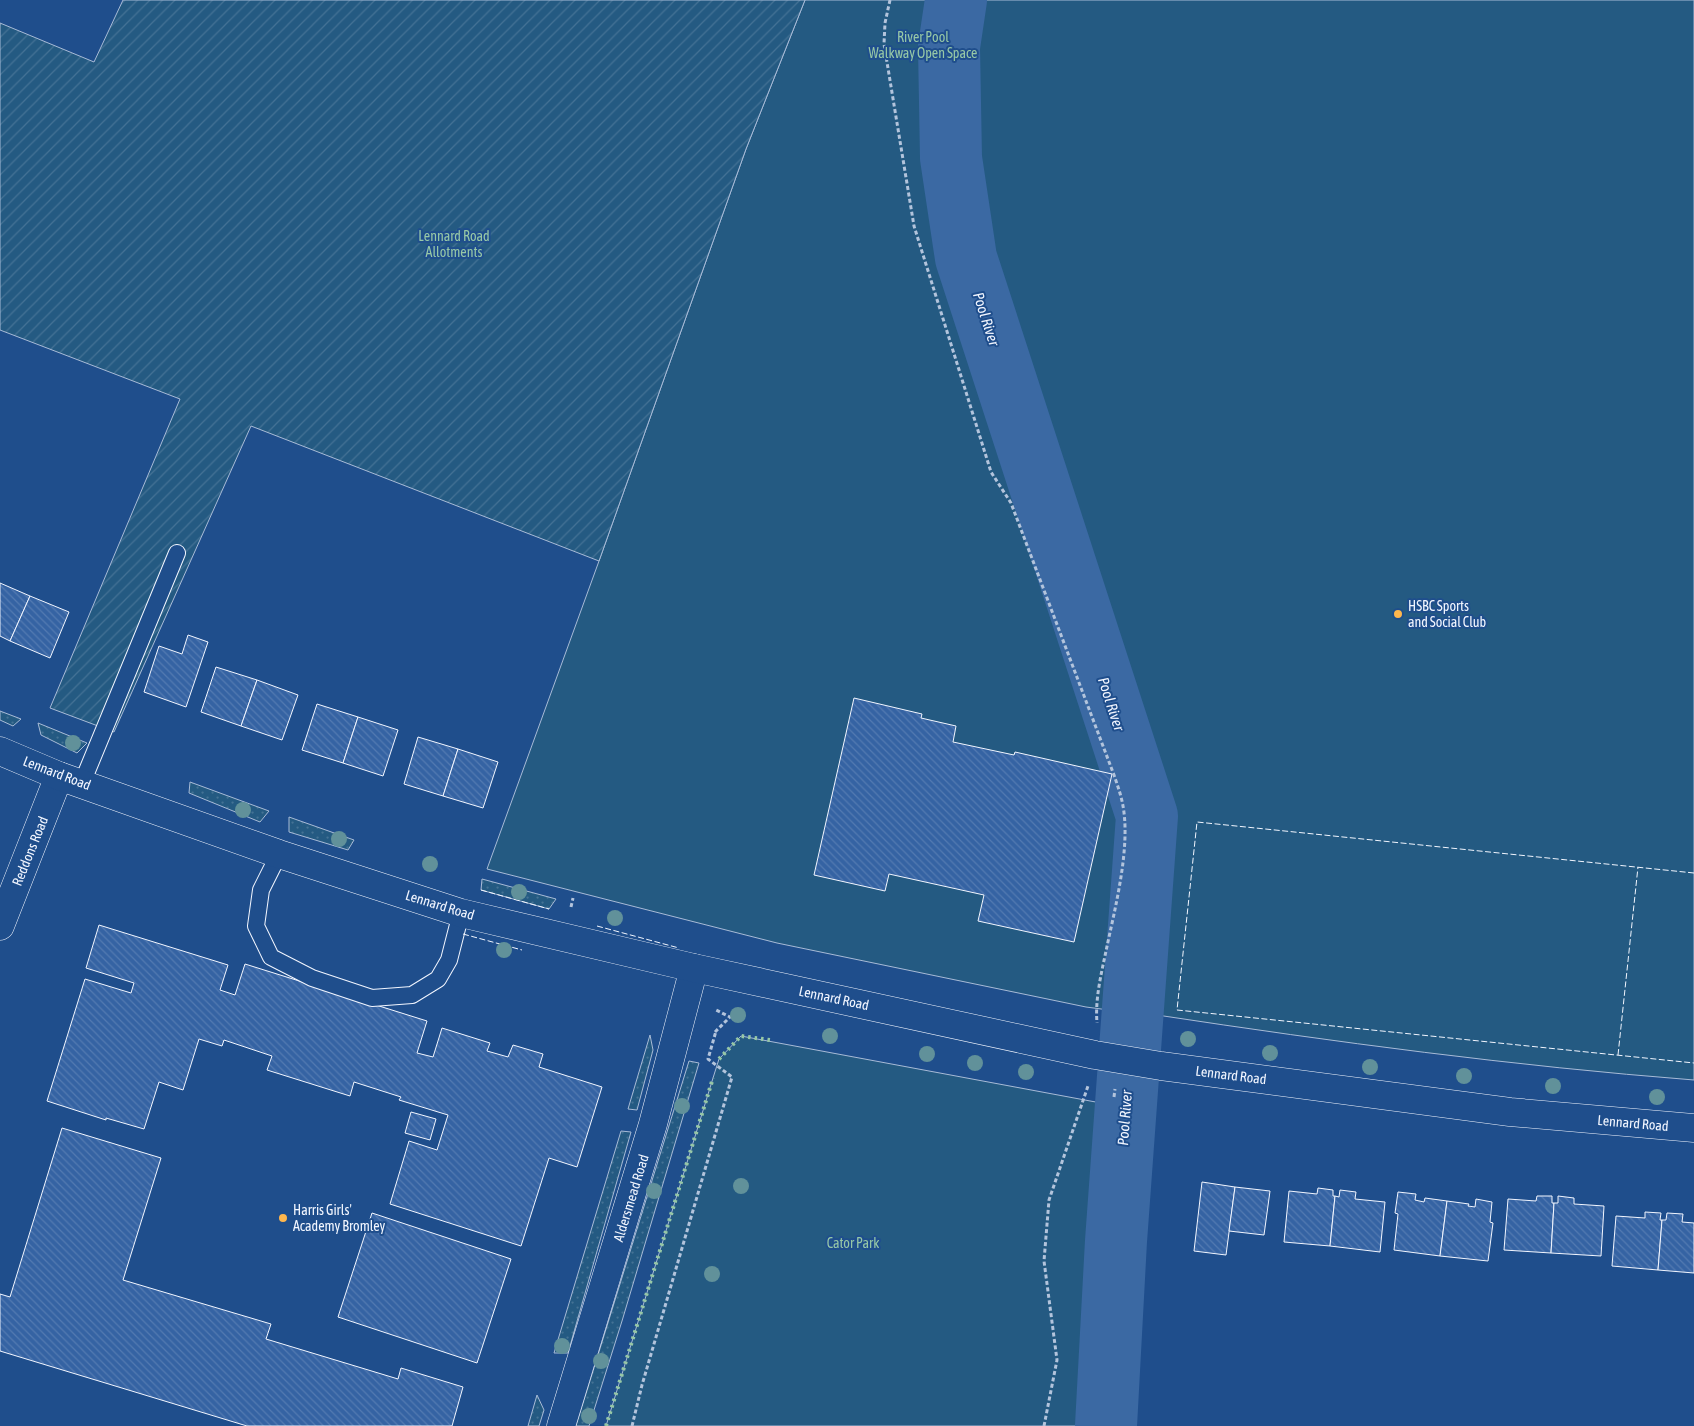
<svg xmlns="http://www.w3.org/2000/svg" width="1694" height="1426" font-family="'Asap Condensed',sans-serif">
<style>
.grass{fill:url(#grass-dots);stroke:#a8bbd7}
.park{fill:#245a82;stroke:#a8bbd7}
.garden{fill:url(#garden-furrows);stroke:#a8bbd7}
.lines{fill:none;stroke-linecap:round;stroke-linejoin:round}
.river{stroke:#3b69a3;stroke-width:62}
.building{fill:url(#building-back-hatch);stroke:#f2f6ff}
.lane-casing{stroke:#f2f6ff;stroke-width:18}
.street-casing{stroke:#f2f6ff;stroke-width:29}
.secondary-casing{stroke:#f2f6ff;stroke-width:29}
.path{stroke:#b3c4dc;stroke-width:3;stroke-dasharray:4 2.5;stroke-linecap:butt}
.lane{stroke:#1f4e8c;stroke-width:16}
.street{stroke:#1f4e8c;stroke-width:28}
.secondary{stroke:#1f4e8c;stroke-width:28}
.hedge{stroke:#97c8a6;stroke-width:4;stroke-dasharray:2.5 4;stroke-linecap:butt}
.fence{stroke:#f2f6ff;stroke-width:1;stroke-dasharray:6 2.5;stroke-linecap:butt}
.tree{fill:#61919a}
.poi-dot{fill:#ffb74d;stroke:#1f4e8c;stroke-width:2}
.labels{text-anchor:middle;stroke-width:4;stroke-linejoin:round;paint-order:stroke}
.park-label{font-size:14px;fill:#97c8a6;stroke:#1f4e8c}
.poi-label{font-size:14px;fill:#f2f6ff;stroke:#1f4e8c;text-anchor:start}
.street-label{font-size:14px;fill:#f2f6ff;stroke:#1f4e8c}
.water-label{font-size:15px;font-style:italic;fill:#f2f6ff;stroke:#1f4e8c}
</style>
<defs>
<pattern id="grass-dots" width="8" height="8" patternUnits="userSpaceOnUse" patternTransform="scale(1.25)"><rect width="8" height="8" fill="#245a82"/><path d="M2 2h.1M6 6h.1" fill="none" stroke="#447295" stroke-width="1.8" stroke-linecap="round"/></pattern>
<pattern id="garden-furrows" width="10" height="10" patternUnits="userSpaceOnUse" patternTransform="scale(1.25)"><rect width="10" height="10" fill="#245a82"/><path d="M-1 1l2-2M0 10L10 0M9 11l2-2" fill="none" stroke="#447295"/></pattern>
<pattern id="building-back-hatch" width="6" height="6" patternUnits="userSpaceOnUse" patternTransform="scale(1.25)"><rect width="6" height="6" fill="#3563a3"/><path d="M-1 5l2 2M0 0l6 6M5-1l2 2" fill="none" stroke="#537ab1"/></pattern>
</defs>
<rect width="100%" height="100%" fill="#1f4e8c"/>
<g class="grass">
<path d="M0 711 21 719 13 726 0 720Z"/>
<path d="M38 723 87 743 77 753 41 735Z"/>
<path d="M190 782 269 811 260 822 189 793Z"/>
<path d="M289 817 354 840 348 850 289 832Z"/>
<path d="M482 879 556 899 549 909 481 890Z"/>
<path d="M650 1035 653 1050 637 1110 628 1109Z"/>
<path d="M689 1061 699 1063 622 1321 589 1426H576Z"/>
<path d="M621 1131 631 1132 568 1353H554Z"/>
<path d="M537 1395 544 1410 539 1426H528Z"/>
</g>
<g class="park">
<path d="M805 0H970L964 71 980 231 1142 816 1124 1012 1086 1007 777 943 487 869 599 561 746 149Z"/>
<path d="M982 0H1694V1080C1514 1066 1335 1042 1157 1015L1160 779 1045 448 1010 329 995 269 981 204 976 152 975 101Z"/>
<path d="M741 1036 1144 1111 1113 1426H606L713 1078 719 1059Z"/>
</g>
<path class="garden" d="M123 0H805L746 149 599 561 251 426 114 732 50 708 180 399 0 330V23L94 62Z"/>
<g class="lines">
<path class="river" d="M956 0 949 47 951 158 966 258 1147 816 1116 1241 1106 1426"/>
</g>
<g class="building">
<path d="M0 583 30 596 10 641 0 636Z"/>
<path d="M30 596 69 612 50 658 10 641Z"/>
<path d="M188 635 208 642 186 707 144 692 159 646 182 654Z"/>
<path d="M216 667 257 680 241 726 201 712Z"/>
<path d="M257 680 298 695 282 740 241 726Z"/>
<path d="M854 698 922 714 921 718 956 726 953 742 1014 755 1015 752 1112 774 1074 942 978 921 984 895 889 874 885 891 814 875Z"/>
<path d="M317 704 358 717 343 763 302 750Z"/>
<path d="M358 717 398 730 383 776 343 763Z"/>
<path d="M418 737 458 749 443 796 404 784Z"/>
<path d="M458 749 498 762 483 808 443 796Z"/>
<path d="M99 925 228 965 220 990 235 995 245 964 427 1021 417 1053 433 1057 442 1028 490 1043 487 1051 508 1057 513 1045 543 1054 539 1067 602 1087 577 1167 549 1158 521 1246 390 1204 409 1141 437 1150 448 1115 399 1100 401 1097 354 1082 350 1096 267 1070 272 1056 224 1040 222 1046 199 1039 183 1090 159 1082 144 1129 106 1118V1120L47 1101 85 979 131 993 134 983 86 968Z"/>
<path d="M411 1112 436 1119 430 1140 405 1133Z"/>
<path d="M62 1128 161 1158 123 1280 271 1324 266 1339 398 1379 401 1368 463 1387 452 1426H247L0 1351V1294L10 1297Z"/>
<path d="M1202 1182 1235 1187 1226 1255 1194 1251Z"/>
<path d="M1235 1187 1270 1191 1264 1235 1229 1231Z"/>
<path d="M1318 1188 1333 1190V1196H1335L1330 1246 1284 1242 1289 1191 1317 1194Z"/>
<path d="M1340 1190 1356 1192 1355 1199 1385 1202 1380 1252 1330 1246 1335 1196 1339 1197Z"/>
<path d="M1398 1192 1416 1194 1415 1200 1424 1202 1425 1198 1447 1201 1440 1256 1394 1250 1398 1214 1395 1213Z"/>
<path d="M1537 1196H1552V1203H1554L1551 1253 1504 1250 1508 1199 1536 1201Z"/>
<path d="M1558 1196 1574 1198V1204L1604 1206 1601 1256 1551 1253 1554 1203H1558Z"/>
<path d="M1476 1199 1492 1202 1490 1222 1493 1223 1488 1261 1440 1256 1447 1201 1469 1204 1468 1206 1475 1207Z"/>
<path d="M1645 1212 1661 1213 1660 1220H1662L1658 1270 1612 1266 1616 1216 1645 1218Z"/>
<path d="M372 1213 511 1259 477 1363 338 1317Z"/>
<path d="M1667 1213 1683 1214 1682 1222 1694 1223V1273L1658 1270 1662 1220H1666Z"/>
</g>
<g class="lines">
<g class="lane-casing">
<g id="lane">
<path d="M82 783 177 553"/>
<path d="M279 854 261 890 256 926 271 957 312 978 372 998 412 995 438 979 449 960 461 913"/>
</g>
</g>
<g class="street-casing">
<g id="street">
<path d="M0 926 59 776"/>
<path d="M561 1426 653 1124 694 968"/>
</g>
</g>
<g class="secondary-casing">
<path id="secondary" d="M0 751 59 776 279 854 461 913 694 968 1095 1055 1161 1066 1510 1112 1694 1128"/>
</g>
<g class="path">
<path d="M890 0 885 23 884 44 914 226 991 472 1011 503 1114 775C1117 784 1120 792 1122 801 1132 844 1115 908 1106 951 1101 975 1095 999 1097 1023"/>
<path d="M571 907 573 898"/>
<path d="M715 1032 730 1017 716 1010"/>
<path d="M1114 1097 1115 1089"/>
<path d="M632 1426 642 1385 732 1077 708 1059 716 1031"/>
<path d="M1044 1426 1057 1360 1044 1261 1049 1200 1088 1086"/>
</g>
<use href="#lane" class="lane"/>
<use href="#street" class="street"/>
<use href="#secondary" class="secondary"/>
<g class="hedge">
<path d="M719 1059 741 1036 770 1040"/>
<path d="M606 1426 713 1078"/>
</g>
<g class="fence">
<path d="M1694 873 1197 822 1177 1010 1694 1063"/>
<path d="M481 890 549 909"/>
<path d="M597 926 679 948"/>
<path d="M463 934 522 950"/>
<path d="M1618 1055 1638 867"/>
</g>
</g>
<g class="tree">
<circle cx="73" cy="743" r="8"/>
<circle cx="243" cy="810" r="8"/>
<circle cx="339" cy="839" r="8"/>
<circle cx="430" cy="864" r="8"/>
<circle cx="519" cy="892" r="8"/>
<circle cx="615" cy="918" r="8"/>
<circle cx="504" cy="950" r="8"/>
<circle cx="738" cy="1015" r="8"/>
<circle cx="830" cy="1036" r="8"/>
<circle cx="1188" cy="1039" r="8"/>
<circle cx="1270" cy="1053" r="8"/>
<circle cx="927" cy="1054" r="8"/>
<circle cx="975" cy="1063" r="8"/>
<circle cx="1370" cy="1067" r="8"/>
<circle cx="1026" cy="1072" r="8"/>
<circle cx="1464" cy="1076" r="8"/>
<circle cx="1553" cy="1086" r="8"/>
<circle cx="1657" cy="1097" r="8"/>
<circle cx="682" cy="1106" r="8"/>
<circle cx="741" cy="1186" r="8"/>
<circle cx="654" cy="1191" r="8"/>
<circle cx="712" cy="1274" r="8"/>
<circle cx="562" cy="1346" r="8"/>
<circle cx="601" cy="1361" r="8"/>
<circle cx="589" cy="1416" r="8"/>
</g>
<g class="poi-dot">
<circle cx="1398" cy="614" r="5"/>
<circle cx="283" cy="1218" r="5"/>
</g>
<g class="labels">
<g class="park-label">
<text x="923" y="42">River Pool<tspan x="923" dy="16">Walkway Open Space</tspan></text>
<text x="454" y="241">Lennard Road<tspan x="454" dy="16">Allotments</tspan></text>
<text x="853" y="1248">Cator Park</text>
</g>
<g class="poi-label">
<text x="1408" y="611">HSBC Sports<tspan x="1408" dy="16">and Social Club</tspan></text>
<text x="293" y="1215">Harris Girls'<tspan x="293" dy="16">Academy Bromley</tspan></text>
</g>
<g class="street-label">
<text transform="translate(57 773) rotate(21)" y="5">Lennard Road</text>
<text transform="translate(30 851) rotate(-68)" y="5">Reddons Road</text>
<text transform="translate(440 905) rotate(17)" y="5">Lennard Road</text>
<text transform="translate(834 998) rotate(12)" y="5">Lennard Road</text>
<text transform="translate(1231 1075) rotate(7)" y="5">Lennard Road</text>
<text transform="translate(1633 1123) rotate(5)" y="5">Lennard Road</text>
<text transform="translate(631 1198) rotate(-73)" y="5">Aldersmead Road</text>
</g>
<g class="water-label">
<text transform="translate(986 319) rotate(72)" y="5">Pool River</text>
<text transform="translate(1111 704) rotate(72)" y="5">Pool River</text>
<text transform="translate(1125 1118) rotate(-86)" y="5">Pool River</text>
</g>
</g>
</svg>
